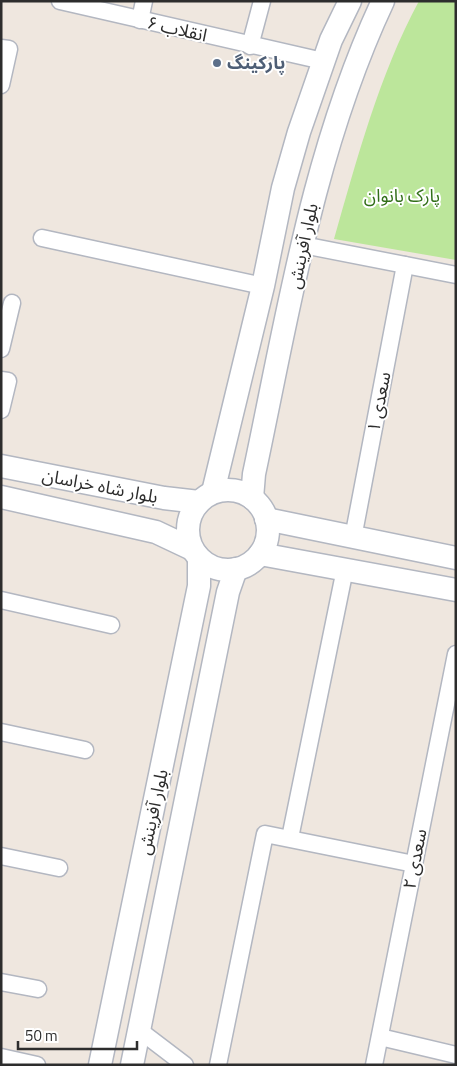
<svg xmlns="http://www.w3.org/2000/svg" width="457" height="1066" font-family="'Titillium Web','Noto Sans Arabic',sans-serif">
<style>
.green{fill:#bce69b}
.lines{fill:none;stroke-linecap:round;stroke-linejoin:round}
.minor-casing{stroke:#b3b7c1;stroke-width:19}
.secondary-casing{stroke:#b3b7c1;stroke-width:25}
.minor{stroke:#fff;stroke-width:16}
.secondary{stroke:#fff;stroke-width:22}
.service-dot{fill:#5c6f8a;stroke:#fff;stroke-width:2}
.labels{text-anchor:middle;stroke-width:4;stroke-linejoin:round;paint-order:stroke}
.street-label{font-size:18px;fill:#2d2d2d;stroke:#fff}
.service-label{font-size:18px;font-weight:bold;fill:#4e5e75;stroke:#fff;text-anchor:start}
.park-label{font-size:18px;fill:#326f19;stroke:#fff}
</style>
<rect width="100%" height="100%" fill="#efe7df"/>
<path class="green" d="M419 1H456V260L334 239C357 159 379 75 419 1Z"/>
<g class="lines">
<g class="minor-casing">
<g id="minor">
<path d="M60 1 323 61"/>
<path d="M140 20 144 1"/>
<path d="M250 46 262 1"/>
<path d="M1 48 9 49 1 85"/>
<path d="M42 238 263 286"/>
<path d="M303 245 456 275"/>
<path d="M1 349 12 303"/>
<path d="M1 380 8 381 1 410"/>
<path d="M353 538 405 265"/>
<path d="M1 600 111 625"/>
<path d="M1 732 85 750"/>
<path d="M290 838 345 569"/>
<path d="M1 856 59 868"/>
<path d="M1 982 38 989"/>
<path d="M139 1030 185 1065"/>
<path d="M380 1037 456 1055"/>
<path d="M1 1057 37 1065"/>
<path d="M218 1065 265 834 414 864"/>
<path d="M374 1065 456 654"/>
</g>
</g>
<g class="secondary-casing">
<g id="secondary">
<path d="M1 466 164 498 199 502"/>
<circle cx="228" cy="530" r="40"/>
<path d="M213 492 263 286 283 188 299 132 331 40 350 1"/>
<path d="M1 497 156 532 192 549"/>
<path d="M252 498 254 474C288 314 313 150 383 1"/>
<path d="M266 519 456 558"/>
<path d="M260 554 456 590"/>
<path d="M100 1065 199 586V558"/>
<path d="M132 1065 228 592 236 569"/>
</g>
</g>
<use href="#minor" class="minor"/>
<use href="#secondary" class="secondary"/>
</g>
<circle class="service-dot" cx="217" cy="63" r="5"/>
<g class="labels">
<g class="street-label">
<text transform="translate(177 29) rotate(13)" y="6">انقلاب ۶</text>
<text transform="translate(303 246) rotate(-78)" y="6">بلوار آفرینش</text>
<text transform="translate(379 402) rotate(-79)" y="6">سعدی ۱</text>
<text transform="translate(100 486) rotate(11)" y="6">بلوار شاه خراسان</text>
<text transform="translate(153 812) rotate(-78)" y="6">بلوار آفرینش</text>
<text transform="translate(415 859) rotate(-79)" y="6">سعدی ۲</text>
</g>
<g class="service-label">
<text x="227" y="69">پارکینگ</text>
</g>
<g class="park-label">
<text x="402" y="202">پارک بانوان</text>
</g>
</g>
<rect width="457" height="1066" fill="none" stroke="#2d2d2d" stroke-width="5"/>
<path d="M18 1041v8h119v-8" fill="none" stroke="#2d2d2d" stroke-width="2.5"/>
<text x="25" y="1041" font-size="15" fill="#2d2d2d" stroke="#ffffff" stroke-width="4" paint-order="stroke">50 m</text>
</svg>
